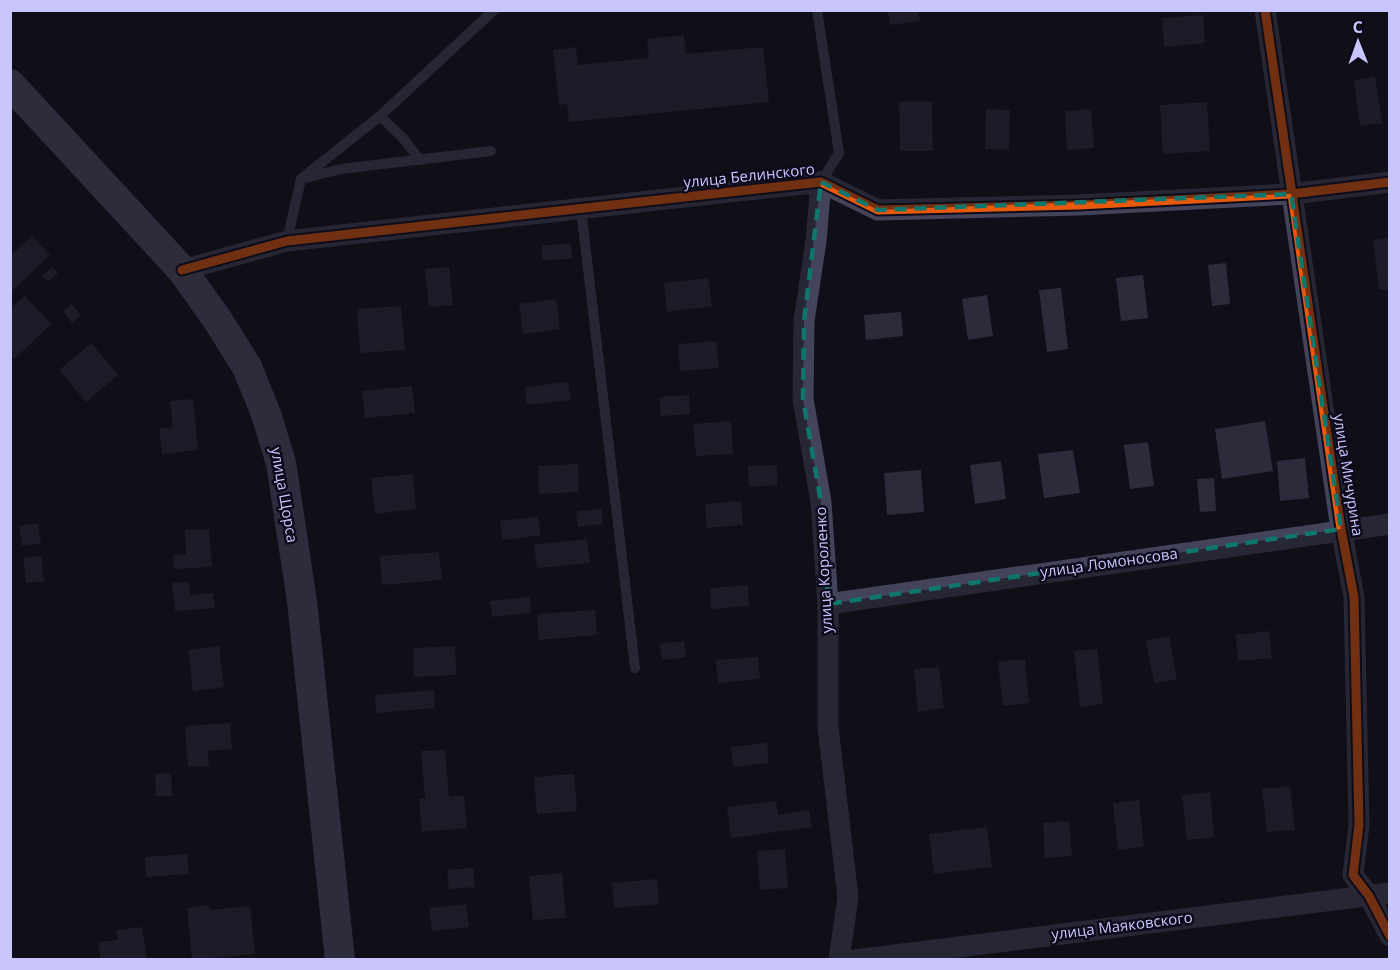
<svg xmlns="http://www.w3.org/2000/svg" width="1400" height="970" font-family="'Open Sans',sans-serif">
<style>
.building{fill:#2d2b3b}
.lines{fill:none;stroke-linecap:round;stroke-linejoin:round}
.service{stroke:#434459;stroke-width:10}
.minor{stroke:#434459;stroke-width:21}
.secondary{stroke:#50506c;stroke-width:30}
.cycleway-casing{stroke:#0d0b1b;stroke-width:13}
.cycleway{stroke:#e8590c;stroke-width:9}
.marked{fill:none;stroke:#0f766e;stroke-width:4.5;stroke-dasharray:12 8;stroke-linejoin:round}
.labels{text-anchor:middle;stroke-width:5;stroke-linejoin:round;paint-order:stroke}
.street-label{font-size:15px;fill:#c9c6fe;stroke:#0d0b1b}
</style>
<rect width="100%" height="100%" fill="#100e18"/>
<g class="building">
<path d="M888 10H918L920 21 890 25Z"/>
<path d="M1203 15 1205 43 1164 47 1162 18Z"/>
<path d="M684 35 686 54 763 47 769 102 569 122 567 104 559 105 553 50 576 47 578 65 649 58 647 39Z"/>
<path d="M1375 77 1382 123 1360 126 1354 80Z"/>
<path d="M932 101 933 151H900L899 102Z"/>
<path d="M1207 102 1210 151 1163 154 1160 105Z"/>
<path d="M986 109 1010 110 1009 150 985 149Z"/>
<path d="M1091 109 1094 148 1067 150 1065 111Z"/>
<path d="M32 236 50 255 10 293V256Z"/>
<path d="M1390 238V289L1379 290 1373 240Z"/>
<path d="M571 244 572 259 542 260V245Z"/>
<path d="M1226 263 1230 304 1212 306 1208 265Z"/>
<path d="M52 267 58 273 48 282 42 275Z"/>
<path d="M449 267 453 305 429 307 425 269Z"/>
<path d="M1143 275 1148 318 1121 321 1116 278Z"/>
<path d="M708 278 712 306 667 312 664 283Z"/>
<path d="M1061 288 1068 349 1047 352 1039 290Z"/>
<path d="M987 295 993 336 968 340 962 299Z"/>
<path d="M25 296 51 324 14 359 10 355V309Z"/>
<path d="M556 299 560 329 523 334 519 304Z"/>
<path d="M72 304 81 316 72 323 63 311Z"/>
<path d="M401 306 405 350 360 353 357 309Z"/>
<path d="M901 312 903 336 866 340 864 315Z"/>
<path d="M716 341 719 368 680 371 678 344Z"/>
<path d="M91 343 118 375 86 402 59 370Z"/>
<path d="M568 382 571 400 527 405 525 387Z"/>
<path d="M412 386 415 413 365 418 362 391Z"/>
<path d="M689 395 690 414 661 416 659 397Z"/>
<path d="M193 399 198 450 162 454 159 429 173 427 170 401Z"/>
<path d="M731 421 733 454 696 456 693 424Z"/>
<path d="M1265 421 1273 471 1222 479 1215 429Z"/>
<path d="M1148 442 1154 486 1130 489 1124 445Z"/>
<path d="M1073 450 1080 493 1044 498 1038 454Z"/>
<path d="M1305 458 1309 498 1280 501 1277 461Z"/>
<path d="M1001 461 1006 499 975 504 970 465Z"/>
<path d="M578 464 579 492 539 494 538 466Z"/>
<path d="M777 465V485L749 487 748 466Z"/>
<path d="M921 470 924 512 887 515 884 473Z"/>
<path d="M413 474 416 509 375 514 371 478Z"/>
<path d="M1214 478 1216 511 1200 512 1197 479Z"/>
<path d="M741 501 743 525 707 528 705 504Z"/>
<path d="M601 508 603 524 578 527 576 512Z"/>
<path d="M538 517 541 535 502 540 500 521Z"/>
<path d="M38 523 41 543 22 546 19 526Z"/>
<path d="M209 529 212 567 174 569 173 555 186 554 185 530Z"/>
<path d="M587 539 590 563 537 568 534 545Z"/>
<path d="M439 552 442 580 382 585 380 556Z"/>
<path d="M41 556 44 581 26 583 23 558Z"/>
<path d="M189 582 190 595 213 593 215 608 175 611 172 583Z"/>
<path d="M748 585 749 606 711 609 710 588Z"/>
<path d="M530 597 531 613 492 617 490 601Z"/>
<path d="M595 610 597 635 539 640 537 614Z"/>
<path d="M1269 631 1272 658 1238 661 1236 635Z"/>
<path d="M1169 636 1177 679 1154 683 1146 640Z"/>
<path d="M684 641 686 657 662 660 660 644Z"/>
<path d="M219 646 224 687 193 691 188 650Z"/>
<path d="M455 646 456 675 414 677 413 648Z"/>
<path d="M1097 649 1103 704 1080 707 1074 651Z"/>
<path d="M758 657 760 679 718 683 716 660Z"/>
<path d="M1025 659 1029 703 1003 706 998 662Z"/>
<path d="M939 667 944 708 918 712 914 669Z"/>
<path d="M434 690 435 708 376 713 375 695Z"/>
<path d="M230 723 232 749 208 751 209 766 188 767 185 726Z"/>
<path d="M767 743 769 763 733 767 731 747Z"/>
<path d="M445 750 449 797 464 795 467 828 422 832 419 799 425 798 421 751Z"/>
<path d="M171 773 172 796H156L155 774Z"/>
<path d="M574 774 577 811 537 814 534 777Z"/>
<path d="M1290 786 1295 830 1267 832 1262 789Z"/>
<path d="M1210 792 1214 837 1187 840 1182 795Z"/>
<path d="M1139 800 1144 847 1118 850 1113 803Z"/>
<path d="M776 801 778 815 809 810 812 827 731 838 727 807Z"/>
<path d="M1069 821 1072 856 1045 858 1043 823Z"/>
<path d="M987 827 992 867 934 874 929 834Z"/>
<path d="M785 849 788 888 760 890 757 851Z"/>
<path d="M187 854 189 874 146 877 145 857Z"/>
<path d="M473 868 475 887 449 889 447 870Z"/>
<path d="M562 873 566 918 533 920 529 876Z"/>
<path d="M657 879 659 904 614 908 612 883Z"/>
<path d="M466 904 469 927 432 931 429 908Z"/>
<path d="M209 905 210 910 250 906 255 954 192 960 187 908Z"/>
<path d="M142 927 147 960H101L98 942 118 940 117 930Z"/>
</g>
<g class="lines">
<g class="service">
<path d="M817 10 839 153 821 182"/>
<path d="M380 116 403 138 420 160"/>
<path d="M301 179 380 116 494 10"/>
<path d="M581 209 635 668"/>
<path d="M287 241 301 179 341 169 491 151"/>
</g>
<g class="minor">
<path d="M1265 10 1341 529 1354 597 1359 825 1353 875 1369 896 1390 936"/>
<path d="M821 182 816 241 804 321 803 399 821 502 828 604V727L848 897 839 960"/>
<path d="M182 270 287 241 821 182 878 210 1079 205 1291 194 1390 182"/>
<path d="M828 604 1390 524"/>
<path d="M855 960 1390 893"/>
</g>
<path class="secondary" d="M10 84 182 270 217 319 247 367 266 414 281 463 302 601 340 960"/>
<g class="cycleway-casing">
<g id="cycleway">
<path d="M1265 10 1341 529 1354 597 1359 825 1353 875 1369 896 1390 936"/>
<path d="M182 270 287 241 821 182 878 210 1079 205 1291 194 1390 182"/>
</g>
</g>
<use href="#cycleway" class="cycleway"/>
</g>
<path d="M0 0H1400V970H0ZM821 182 878 210 1291 194 1341 529 828 604 821 502 803 399 804 321Z" fill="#100e18" fill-opacity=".55" fill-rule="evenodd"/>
<path class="marked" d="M821 182 878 210 1291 194 1341 529 828 604 821 502 803 399 804 321Z"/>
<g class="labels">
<g class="street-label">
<text transform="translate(749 176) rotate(-6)" y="5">улица Белинского</text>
<text transform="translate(1348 475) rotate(81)" y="5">улица Мичурина</text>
<text transform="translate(284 495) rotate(80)" y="5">улица Щорса</text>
<text transform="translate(1109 563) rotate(-8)" y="5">улица Ломоносова</text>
<text transform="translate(824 570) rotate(-93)" y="5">улица Короленко</text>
<text transform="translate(1122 926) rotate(-7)" y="5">улица Маяковского</text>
</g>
</g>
<rect width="1400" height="970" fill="none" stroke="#c9c6fe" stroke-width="24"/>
<g transform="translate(1358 42) rotate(359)" stroke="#0d0b1b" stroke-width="4.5" paint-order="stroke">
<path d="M0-4.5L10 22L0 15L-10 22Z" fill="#c9c6fe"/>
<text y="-9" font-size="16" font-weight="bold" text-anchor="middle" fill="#c9c6fe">С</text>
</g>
</svg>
